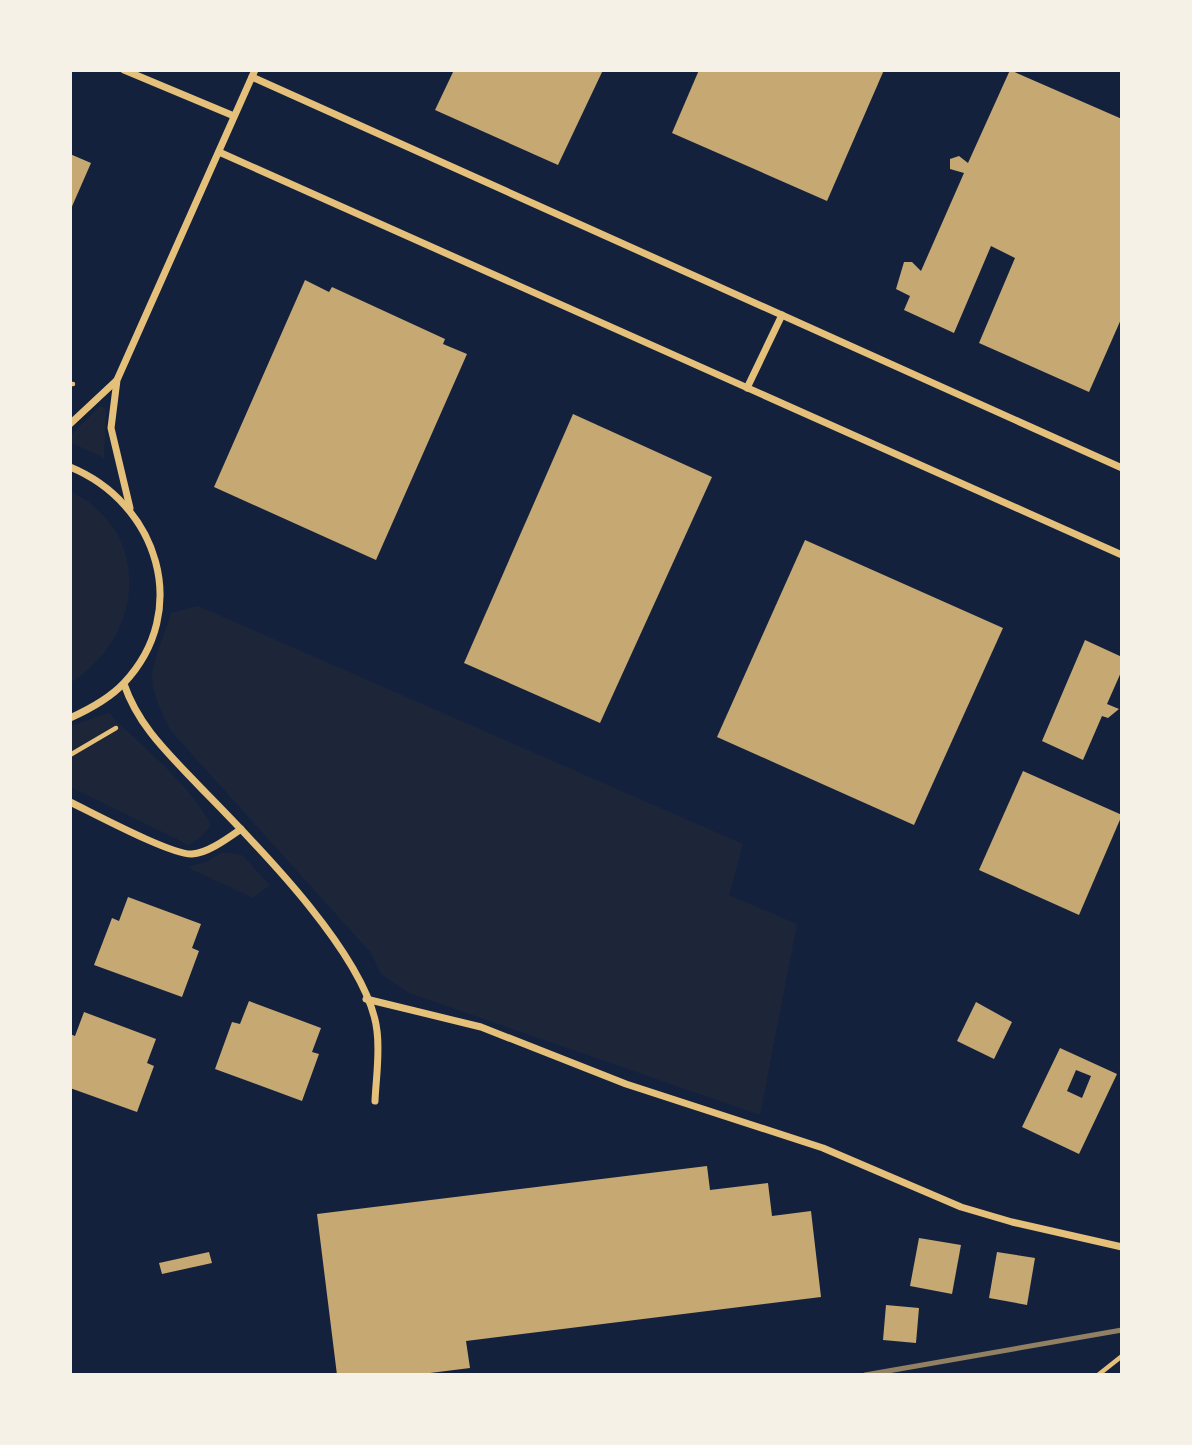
<svg xmlns="http://www.w3.org/2000/svg" width="1192" height="1445" font-family="Montserrat,sans-serif">
<style>
.green{fill:#1d2539}
.building{fill:#c6a872;fill-rule:evenodd}
.lines{fill:none;stroke-linecap:round;stroke-linejoin:round}
.path{stroke:#e5c07b;stroke-width:4.5}
.minor{stroke:#e5c07b;stroke-width:7}
.rail{stroke:#918062;stroke-width:5}
</style>
<rect width="100%" height="100%" fill="#14213d"/>
<g class="green">
<path d="M100 406 106 409 104 458 70 442V436Z"/>
<path d="M70 491C154 533 144 637 70 683Z"/>
<path d="M198 606 743 844 729 895 797 924 760 1115 409 993 381 974 371 953 171 731C140 672 153 672 171 613Z"/>
<path d="M109 713C142 748 188 781 211 825L201 837 189 845 70 787V726Z"/>
<path d="M223 852 242 855 270 885 253 898 187 867 206 862Z"/>
</g>
<g class="building">
<path d="M454 70H603L558 165 435 110Z"/>
<path d="M699 70H884L827 201 672 133Z"/>
<path d="M1010 70 1122 119V317L1089 392 979 343 1015 258 991 246 954 333 904 310 910 296 896 289 904 262H912L921 271 964 173 950 169V159L959 156 968 163Z"/>
<path d="M70 154 91 163 70 211Z"/>
<path d="M305 280 329 292 332 287 445 339 443 344 467 354 376 560 214 487Z"/>
<path d="M573 414 712 477 600 723 464 663Z"/>
<path d="M805 540 1003 628 914 825 717 737Z"/>
<path d="M1085 640 1122 657V670L1107 704 1119 709 1108 718 1102 716 1083 760 1042 741Z"/>
<path d="M1023 771 1122 815 1079 915 979 870Z"/>
<path d="M128 897 201 924 192 948 199 951 182 997 94 965 112 918 119 921Z"/>
<path d="M249 1001 321 1028 312 1052 319 1054 302 1101 215 1069 232 1022 240 1024Z"/>
<path d="M976 1002 1012 1022 994 1059 957 1041Z"/>
<path d="M84 1012 156 1039 147 1063 154 1066 137 1112 70 1088V1034L75 1036Z"/>
<path d="M1060 1048 1117 1074 1079 1154 1022 1127ZM1076 1070 1091 1076 1082 1098 1067 1091Z"/>
<path d="M707 1166 710 1190 768 1183 772 1216 811 1211 821 1297 466 1341 470 1368 414 1375H337L317 1214Z"/>
<path d="M919 1238 961 1245 952 1294 910 1286Z"/>
<path d="M209 1252 212 1263 162 1274 159 1263Z"/>
<path d="M997 1252 1035 1258 1027 1305 989 1298Z"/>
<path d="M886 1305 919 1308 916 1343 883 1340Z"/>
</g>
<g class="lines">
<g class="path">
<path d="M70 384H73"/>
<path d="M70 755 116 728"/>
<path d="M1098 1375 1122 1356"/>
</g>
<g class="minor">
<path d="M124 70 234 116"/>
<path d="M252 77 1122 468"/>
<path d="M219 152 1122 555"/>
<path d="M747 388 782 315"/>
<path d="M70 424 116 381"/>
<path d="M70 467C158 503 192 611 124 683 109 699 90 709 70 718"/>
<path d="M130 508 111 428 117 380 255 70"/>
<path d="M124 684C139 728 171 756 202 789 254 842 369 957 377 1031 380 1054 376 1078 375 1101"/>
<path d="M70 802C93 813 171 855 192 854 208 853 228 838 241 829"/>
<path d="M366 999 481 1027 626 1084 823 1148 961 1207 1012 1222 1122 1247"/>
</g>
<path class="rail" d="M865 1375 1122 1330"/>
</g>
<rect width="1192" height="1445" fill="none" stroke="#f6f1e7" stroke-width="144"/>
</svg>
